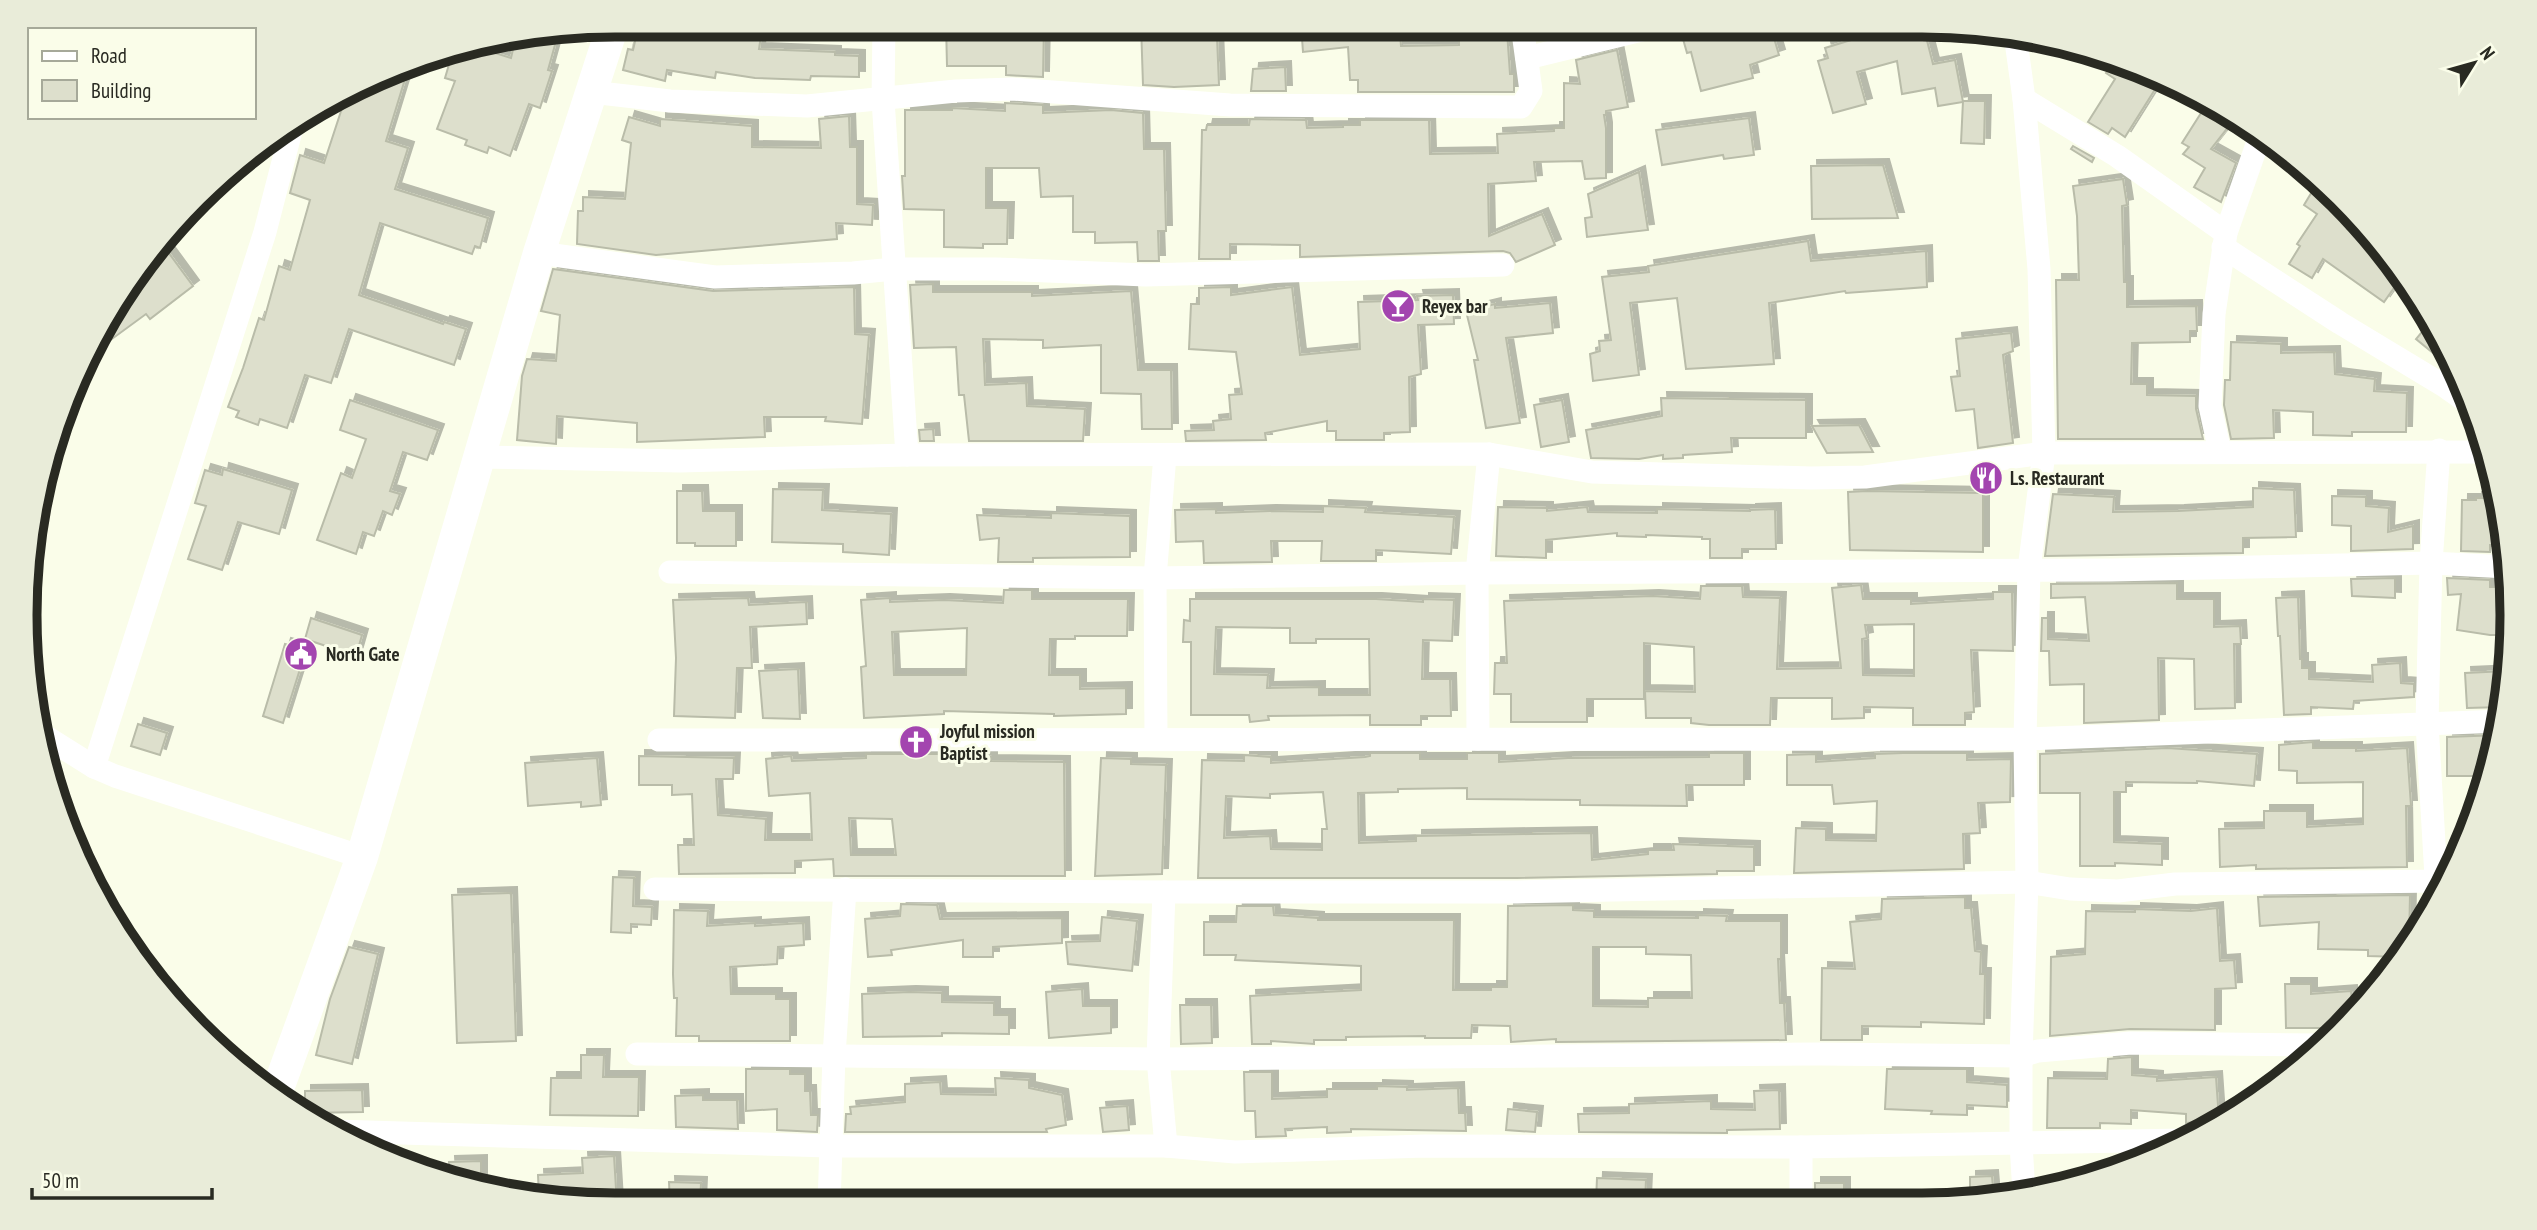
<svg xmlns="http://www.w3.org/2000/svg" width="2537" height="1230" font-family="'PT Sans Narrow',sans-serif">
<style>
.building{fill:#dddfcc;stroke:#b9bca9;stroke-width:2;fill-rule:evenodd;filter:url(#shadow)}
.lines{fill:none;stroke-linecap:round;stroke-linejoin:round}
.street{stroke:#fff;stroke-width:23}
.secondary{stroke:#fff;stroke-width:32}
.labels{text-anchor:middle;stroke-width:6;stroke-linejoin:round;paint-order:stroke}
.poi-label{font-size:19px;font-weight:bold;fill:#292a22;stroke:#fafde9;text-anchor:start}
.rim{fill:none;stroke:#292a22;stroke-width:9}
</style>
<defs>
<filter id="shadow"><feDropShadow dx="6" dy="-6" stdDeviation="0" flood-color="#0004"/></filter>
</defs>
<rect width="100%" height="100%" fill="#fafde9"/>
<g class="building">
<path d="M639 24H732L762 29 759 49 835 52V55L859 56V77L811 76 810 80 755 78 716 72 715 78 667 70 665 81 623 70 628 49 633 50Z"/>
<path d="M946 24H1044L1043 77 1006 75V66H947Z"/>
<path d="M1141 24H1186V38L1217 37 1219 85 1174 87 1143 85Z"/>
<path d="M1301 24H1399L1401 46 1459 45V34L1507 31 1510 74H1514V92H1358V80H1350L1348 47 1303 52Z"/>
<path d="M1708 24H1747L1750 34 1771 28 1779 55 1750 65 1753 78 1701 91 1691 52 1687 53 1681 32Z"/>
<path d="M1861 24 1923 25 1933 64 1955 60 1963 102 1938 106 1935 88 1902 94 1897 61 1857 72 1866 104 1833 113 1818 61 1828 58 1825 48 1864 36Z"/>
<path d="M558 34 548 70 552 71 540 108 529 104 510 156 489 147 487 153 465 145 467 140 437 129 455 81 445 78 453 51 476 47 511 58 515 41Z"/>
<path d="M1617 50 1628 107 1606 111V115H1604L1606 128V178L1585 179 1582 161 1534 162 1536 181 1488 184 1489 236 1542 214 1555 245 1516 262 1510 253 1503 251 1300 257V245L1230 244V259H1199L1202 130H1206L1207 125H1249L1250 119 1306 120 1307 128 1343 127V125H1360V120H1429L1430 154 1498 153 1497 134 1554 131V128H1564V83L1580 84 1576 60Z"/>
<path d="M2115 59 2129 64 2159 83 2125 137 2112 128 2108 134 2088 122 2115 79 2106 73Z"/>
<path d="M1285 67 1286 91H1251L1253 69Z"/>
<path d="M391 74 405 79 386 141 408 148 395 189 488 218 480 248 475 246 472 254 380 223 359 295 443 324 444 322 466 329 454 365 349 329 331 383 305 375 287 428 260 419 258 425 236 417 239 411 228 407 243 368 259 318 264 320 279 266 290 270 310 200 290 193 300 155 324 163 345 99Z"/>
<path d="M1963 101H1985L1984 144 1961 143Z"/>
<path d="M2208 102 2236 117 2211 149 2236 163 2221 202 2194 187 2205 168 2183 154 2189 147 2182 143Z"/>
<path d="M1005 103 1043 105V113L1111 110 1143 113 1144 149H1164L1166 231H1158L1159 261H1138L1137 242 1095 243V232H1073V196L1041 197 1039 168H986V208H1008L1007 244H983V248L944 247V210L904 209 902 176H905V110H952V108L1005 111Z"/>
<path d="M849 116 850 147H857V204L873 205 872 225 836 223 837 239 656 255 577 244 578 211H583V197L625 199 631 143 622 140 629 117 660 126V119L752 126V147L821 148 819 119Z"/>
<path d="M1749 118 1754 155 1724 159 1723 155 1662 165 1656 130Z"/>
<path d="M2073 146 2094 158 2092 162 2071 149Z"/>
<path d="M1883 165 1898 218 1812 219 1811 166Z"/>
<path d="M1639 172 1648 230 1587 237 1585 218 1592 217 1588 194Z"/>
<path d="M2123 179 2127 205 2122 206 2124 282H2127V307L2196 306 2197 331H2190V342L2132 343 2131 384H2147V395L2196 396V409L2203 439H2058L2056 280H2079L2077 216 2073 186Z"/>
<path d="M2319 180 2340 198 2355 217 2347 229 2391 260 2403 275 2384 302 2323 259 2312 278 2289 264 2300 246 2297 244 2317 214 2304 205Z"/>
<path d="M160 241 193 286 150 319 146 314 90 355 104 319Z"/>
<path d="M1808 241 1811 261 1926 251 1927 287 1846 293 1845 291 1769 303 1774 364 1686 369 1677 298 1630 303 1639 375 1593 381 1590 354 1600 351 1599 341 1611 340 1602 277 1649 272 1648 266Z"/>
<path d="M553 269 713 291 854 287 855 334 869 335 862 424 825 421 826 417H764L765 437 637 442V423L557 416 556 444 517 440 522 376 527 359 556 361 560 315 541 311Z"/>
<path d="M933 284V292H1032V296L1131 291 1138 370H1171L1172 429H1142L1141 394 1101 393V345L1043 348V340L983 339 985 385 1026 383 1027 406 1085 409 1083 441H969L964 395H959L956 347 914 348 910 285Z"/>
<path d="M1231 287V295L1292 287 1300 355 1360 349 1358 302 1418 300 1417 296 1453 295 1454 324 1418 325 1421 374 1409 377 1410 432 1384 433V440H1336V431H1327V421L1265 433 1266 440 1186 441 1185 431 1214 430 1213 421 1231 419 1229 395 1242 394 1236 352 1189 349 1191 304H1199V288Z"/>
<path d="M1550 303 1553 333 1506 338 1520 423 1486 428 1474 360H1478L1466 311 1495 304V308Z"/>
<path d="M2431 321 2440 338 2460 375 2416 339Z"/>
<path d="M2011 333 2013 351 2003 355 2013 443 1978 448 1974 409 1956 411 1951 377 1960 376 1956 339Z"/>
<path d="M2231 342 2281 344V353L2334 352 2335 374 2375 379 2374 391 2407 393 2406 432H2352V436L2313 435V412L2273 410 2274 438 2231 439 2224 405 2225 380H2230Z"/>
<path d="M1661 398 1806 400V438H1731L1732 452 1683 455V458L1663 459V455L1639 459 1591 458 1586 430 1662 416Z"/>
<path d="M350 400 438 430 427 460 403 452 390 491 400 494 392 515 383 511 374 536 363 532 356 554 317 540 341 473 352 478 366 439 340 430Z"/>
<path d="M1562 400 1569 442 1541 447 1534 405Z"/>
<path d="M1859 425 1873 452 1827 453 1812 426Z"/>
<path d="M933 429 934 441H920L919 430Z"/>
<path d="M223 469 292 490 279 534 238 522 222 570 188 559 206 506 195 503 205 470 222 475Z"/>
<path d="M2253 488 2294 490 2296 537 2243 538V553L2045 556 2053 494 2114 497 2113 512 2178 511 2253 507Z"/>
<path d="M773 489 823 490 822 510 891 514 889 555 843 552V544L772 542Z"/>
<path d="M677 491H702L703 511H736V546H695V543H677Z"/>
<path d="M1867 491 1983 493V552L1850 550 1848 492Z"/>
<path d="M2332 496 2366 497V506L2389 508 2388 532 2413 526V549L2351 551V526L2332 525Z"/>
<path d="M2476 498H2501V500L2506 545H2490V552L2461 551 2462 500H2476Z"/>
<path d="M1323 506 1366 508 1365 512 1454 517 1451 554 1376 550V561H1321L1322 541H1271L1272 562 1204 563 1203 541 1176 542 1175 510 1216 509V513L1270 511 1323 512Z"/>
<path d="M1498 507 1547 508V511L1587 507 1588 512 1657 513V509L1750 511V510L1775 509 1776 549H1742V558H1710V539H1702V537L1646 535V537L1617 536V533L1546 540V558L1496 556Z"/>
<path d="M1051 513 1130 516V557L1033 558V562H998L999 538 980 540 977 515 1051 518Z"/>
<path d="M2395 578V598L2352 596 2351 579Z"/>
<path d="M2447 578 2490 580V587H2510L2512 615 2511 635H2490L2457 630 2461 594 2448 595Z"/>
<path d="M2177 583V599H2214V627L2240 626 2241 644H2234L2235 708 2195 709 2194 659 2158 658 2159 720 2084 723V684L2050 685 2049 651H2041L2042 618H2048V639L2089 641 2085 597 2051 598V584Z"/>
<path d="M1861 585 1863 599H1911V604L1993 599V592H2012L2013 651 1971 650 1974 712 1965 713V725H1913V708L1864 707V718L1832 719V698H1771L1770 725H1709L1691 723V718H1646L1645 691 1695 692 1694 647 1644 643V699H1587V722H1511V694H1494L1495 663H1507L1504 601 1653 596 1700 599 1701 586H1742L1743 597 1780 598 1777 669 1841 668 1832 588ZM1914 624V676L1863 675 1862 639 1867 638 1865 625Z"/>
<path d="M1004 590H1032V599H1128L1127 636H1075V639H1050L1049 675H1080V689L1126 688V714L1054 716V714L944 711V714L864 718 861 667 866 666 861 600 890 598V602L944 600 1003 603ZM967 628 966 675H894L892 632Z"/>
<path d="M2298 597 2300 659H2302V668H2309V679L2373 682 2372 665 2400 663 2401 683 2414 684V697L2354 701 2353 709 2311 707V714L2284 715 2280 636H2278L2276 598Z"/>
<path d="M748 598 749 605 806 602 807 624 750 627 752 668H737L735 718 674 716 676 658 673 600Z"/>
<path d="M1190 599H1376L1423 602V599L1454 600 1452 641 1423 640 1422 679H1450L1451 716H1421V725H1370V715L1268 716 1269 720 1250 722 1249 715H1191V642H1183L1184 620 1190 621ZM1216 627 1290 628V643H1316V639H1369L1370 695H1319V687L1267 688 1268 675 1214 674Z"/>
<path d="M311 618 362 635 356 656 305 639Z"/>
<path d="M285 644 306 650 283 723 263 716Z"/>
<path d="M798 669 800 719 763 718 759 671Z"/>
<path d="M2507 671 2503 707 2467 708 2465 673Z"/>
<path d="M138 724 167 733 160 755 131 746Z"/>
<path d="M2500 735 2498 741H2486V776H2447V737Z"/>
<path d="M2313 742V748H2356V751L2407 748 2411 806H2406L2407 867 2256 869V865L2220 867 2219 829 2264 828V811H2307V827L2363 824V782L2297 783V771L2279 770V745Z"/>
<path d="M2167 748 2257 754 2254 786 2197 781V783L2126 782V792H2114V842L2162 844V865L2115 863V866H2080V793H2040V754Z"/>
<path d="M1370 753H1420V759H1467V753H1499V762L1568 758 1709 757V753H1744V785H1686L1687 806 1580 805V800L1467 799V788L1398 789V792L1358 793 1359 843 1416 841V836L1591 833 1592 860 1648 854V850H1674L1673 844 1754 847V871H1717V874L1517 878H1198L1202 760 1244 761V755L1271 757V763L1365 757 1370 756ZM1323 792 1327 829H1322V850L1271 849 1270 836 1224 838 1226 796 1270 798V794Z"/>
<path d="M1903 753H1967V760L2011 759 2010 802 1978 803 1980 833 1963 834 1964 869 1794 873 1796 828 1826 829V840L1876 841 1877 801 1834 804 1832 785H1787V755L1816 754V762L1875 758V754Z"/>
<path d="M866 754H937L991 757V761L1064 762 1065 876H834L833 859 795 861V873L679 874 678 845H694L692 794 672 795V785H639V756L734 758 733 779H716L718 815 766 819 765 840H812L810 793 769 796 766 759 791 756 792 761 866 758ZM849 818 892 819 896 855H851Z"/>
<path d="M597 758 601 805 581 807V802L528 806 525 763Z"/>
<path d="M1101 758 1131 759V764L1166 765 1162 874 1095 876Z"/>
<path d="M613 877 634 878 633 906 652 907 651 925 631 924V933L611 932Z"/>
<path d="M511 893 516 1041 457 1043 452 895Z"/>
<path d="M2410 895 2409 942 2401 957 2368 956V950L2318 949 2319 922 2260 926 2258 897Z"/>
<path d="M1965 897V908H1971L1975 951 1981 952 1980 974H1985L1984 1024 1921 1022V1027L1862 1026V1040H1821L1822 968 1855 969 1850 922 1881 919 1882 899Z"/>
<path d="M901 904 937 905 940 919 1062 918V943L993 947V957H963V940L891 950 892 955 868 957 865 919 900 916Z"/>
<path d="M1573 905V910L1594 911V917L1698 918V915L1727 916 1726 921H1781V959H1778L1780 1003H1784L1786 1040 1556 1042V1039L1511 1042 1510 1026 1472 1025 1471 1038H1425V1036L1346 1037V1040H1314V1044L1271 1041V1044H1252L1250 996 1361 990V966L1235 960 1236 955H1204V922H1236L1237 906H1273L1274 915 1318 918V920H1454L1453 990H1491V987H1507L1508 906ZM1593 947H1646V954L1691 955 1692 998H1648V1007L1593 1006Z"/>
<path d="M2217 908 2220 961 2234 960 2236 988 2215 989V1030L2130 1029 2050 1036 2051 957 2085 954 2086 911 2135 912V909L2191 911Z"/>
<path d="M674 910 708 911 707 926 755 923V926L803 923 804 945 778 947 777 964 730 967 731 994H776V999H790V1041H699V1036H676L677 998H674L673 974Z"/>
<path d="M1102 917 1137 921 1132 971 1068 964 1066 942 1100 941Z"/>
<path d="M349 947 378 954 352 1064 316 1055 330 999Z"/>
<path d="M2285 984H2311V994L2351 991 2353 1012 2337 1028H2286Z"/>
<path d="M1082 989 1083 1006H1111V1033L1049 1038 1046 992Z"/>
<path d="M910 992 942 993V1002L994 1003V1015H1009V1034L942 1033V1036L863 1037 862 994Z"/>
<path d="M1180 1005H1211L1212 1043 1181 1044Z"/>
<path d="M581 1055H604L603 1077H639L638 1116 550 1115 551 1078H581Z"/>
<path d="M2132 1057V1075L2157 1077V1081L2216 1077 2219 1120 2186 1123V1114L2131 1110V1124L2100 1123V1128H2047L2048 1078 2107 1079 2108 1059Z"/>
<path d="M746 1069H790V1074H805V1091H810L811 1115H818L817 1132 777 1130V1109L746 1111Z"/>
<path d="M1887 1069H1967V1082L2007 1085V1107L1967 1105V1115L1931 1114 1932 1111 1885 1109Z"/>
<path d="M1244 1072H1272V1099L1327 1097V1089H1377V1086L1407 1087V1090L1458 1088 1459 1113H1465L1466 1131 1351 1129V1132L1327 1133V1127L1285 1129 1286 1136 1256 1137 1255 1111H1245Z"/>
<path d="M995 1078 1029 1080V1088L1062 1095 1066 1125 1046 1129 1047 1132H845L846 1114H851L850 1107 905 1102V1084L940 1082 941 1094 996 1095Z"/>
<path d="M362 1090 363 1112 305 1113V1091Z"/>
<path d="M1779 1090 1780 1129 1727 1130V1133L1579 1132 1578 1114 1629 1113V1104L1711 1101V1109L1755 1110 1754 1091Z"/>
<path d="M703 1095V1100H737L738 1129 676 1127 675 1096Z"/>
<path d="M1127 1106 1129 1130 1103 1132 1100 1108Z"/>
<path d="M1508 1109 1537 1112 1535 1132 1506 1130Z"/>
<path d="M614 1156 617 1205 539 1198 538 1175 583 1173 582 1158Z"/>
<path d="M481 1161V1189L450 1179 449 1162Z"/>
<path d="M1992 1176 1994 1200H1970V1177Z"/>
<path d="M1597 1178 1646 1180 1645 1202H1596Z"/>
<path d="M669 1182 701 1183 700 1205H670Z"/>
<rect x="1815" y="1183" width="29" height="18"/>
</g>
<g class="lines">
<g class="street">
<path d="M884 25 883 100 907 455"/>
<path d="M2015 34 2024 99 2039 269 2044 453 2029 569 2025 739 2027 882 2021 1056V1143L2024 1194"/>
<path d="M1527 58 1662 25"/>
<path d="M591 92 670 101 807 106 956 91 1012 89 1230 105 1521 107 1531 91 1522 25"/>
<path d="M2024 99 2117 156 2226 233"/>
<path d="M2223 247 2340 323 2446 387 2473 406"/>
<path d="M539 253 715 277 853 273 894 269H996L1146 275 1503 265"/>
<path d="M2220 452 2210 406 2214 314 2226 233 2261 133"/>
<path d="M480 457 680 461 907 455 1489 454 1592 472 1811 478 1865 477 2044 453 2487 452"/>
<path d="M670 572 1155 578 1477 573 2111 570 2431 563 2508 567"/>
<path d="M43 735 94 767 115 776 362 857"/>
<path d="M1156 739 1155 578 1165 455"/>
<path d="M1478 739 1477 573 1489 454"/>
<path d="M659 740 2025 739 2502 721"/>
<path d="M94 767 265 232 292 127"/>
<path d="M655 889 1164 892H1517L2027 882 2070 889 2118 891 2175 884 2444 881"/>
<path d="M1164 892 1158 1059 1166 1146"/>
<path d="M2437 894 2427 723 2431 563 2439 450"/>
<path d="M637 1054 1158 1059 1820 1054 2021 1056 2038 1051 2131 1043 2320 1045"/>
<path d="M335 1131 829 1146H1166L1235 1152 1425 1146 1801 1147 2184 1140"/>
<path d="M1801 1201V1147"/>
<path d="M829 1205 834 1056 845 889"/>
</g>
<path class="secondary" d="M275 1097 362 857 539 253 613 25"/>
</g>
<defs>
<g id="bar-disc" transform="scale(1.75)"><circle r="9.5" fill="#a345af" stroke="#fafde9"/><path d="M-6-5H6L.8 .8V4.5H3.5V6h-7V4.5H-.8V.8Z" fill="#fff"/></g>
<g id="restaurant-disc" transform="scale(1.75)"><circle r="9.5" fill="#a345af" stroke="#fafde9"/><path d="M-5-6h1v4h1v-4h1v4h1v-4h1v5L-1.5 .5V6h-2V.5L-5-1ZM5-6V6H3V1.5H1.5Q1.5-4 5-6Z" fill="#fff"/></g>
<g id="civic-disc" transform="scale(1.75)"><circle r="9.5" fill="#a345af" stroke="#fafde9"/><path d="M-.6-6.5H3V-4.5H.6V-3L4-1V1h2V6H-6V1h2V-1L-.6-3ZM-1.2 2.5V6h2.4V2.5Z" fill="#fff"/></g>
<g id="church-disc" transform="scale(1.75)"><circle r="9.5" fill="#a345af" stroke="#fafde9"/><path d="M-1.2-6h2.4v3.5h3.3v2.4h-3.3V6h-2.4V-.1h-3.3v-2.4h3.3Z" fill="#fff"/></g>
</defs>
<g fill-rule="evenodd">
<use href="#bar-disc" x="1398" y="306"/>
<use href="#restaurant-disc" x="1986" y="478"/>
<use href="#civic-disc" x="301" y="654"/>
<use href="#church-disc" x="916" y="742"/>
</g>
<g class="labels">
<g class="poi-label">
<text x="1422" y="313">Reyex bar</text>
<text x="2010" y="485">Ls. Restaurant</text>
<text x="326" y="661">North Gate</text>
<text x="940" y="738">Joyful mission<tspan x="940" dy="22">Baptist</tspan></text>
</g>
</g>
<path d="M0 0H2537V1230H0ZM615 37H1922A578 578 0 0 1 2500 615V615A578 578 0 0 1 1922 1193H615A578 578 0 0 1 37 615V615A578 578 0 0 1 615 37Z" fill="#e9ecd9" fill-rule="evenodd"/>
<path class="rim" d="M615 37H1922A578 578 0 0 1 2500 615V615A578 578 0 0 1 1922 1193H615A578 578 0 0 1 37 615V615A578 578 0 0 1 615 37Z"/>
<rect x="28" y="28" width="228" height="91" fill="#fafde9" stroke="#a6a999" stroke-width="2"/>
<rect x="42" y="51" width="35" height="10" fill="#ffffff" stroke="#a6a999" stroke-width="2"/>
<text x="91" y="63" font-size="21" fill="#292a22">Road</text>
<rect x="42" y="80" width="35" height="21" fill="#dddfcc" stroke="#a6a999" stroke-width="2"/>
<text x="91" y="98" font-size="21" fill="#292a22">Building</text>
<g transform="translate(2474 63) rotate(53)" stroke="#fafde9" stroke-width="5" paint-order="stroke">
<path d="M0-5L12 26L0 18L-12 26Z" fill="#292a22"/>
<text y="-10" font-size="19" font-weight="bold" text-anchor="middle" fill="#292a22">N</text>
</g>
<path d="M32 1188v10h180v-10" fill="none" stroke="#292a22" stroke-width="3.5"/>
<text x="42" y="1188" font-size="21" fill="#292a22" stroke="#fafde9" stroke-width="5" paint-order="stroke">50 m</text>
</svg>
